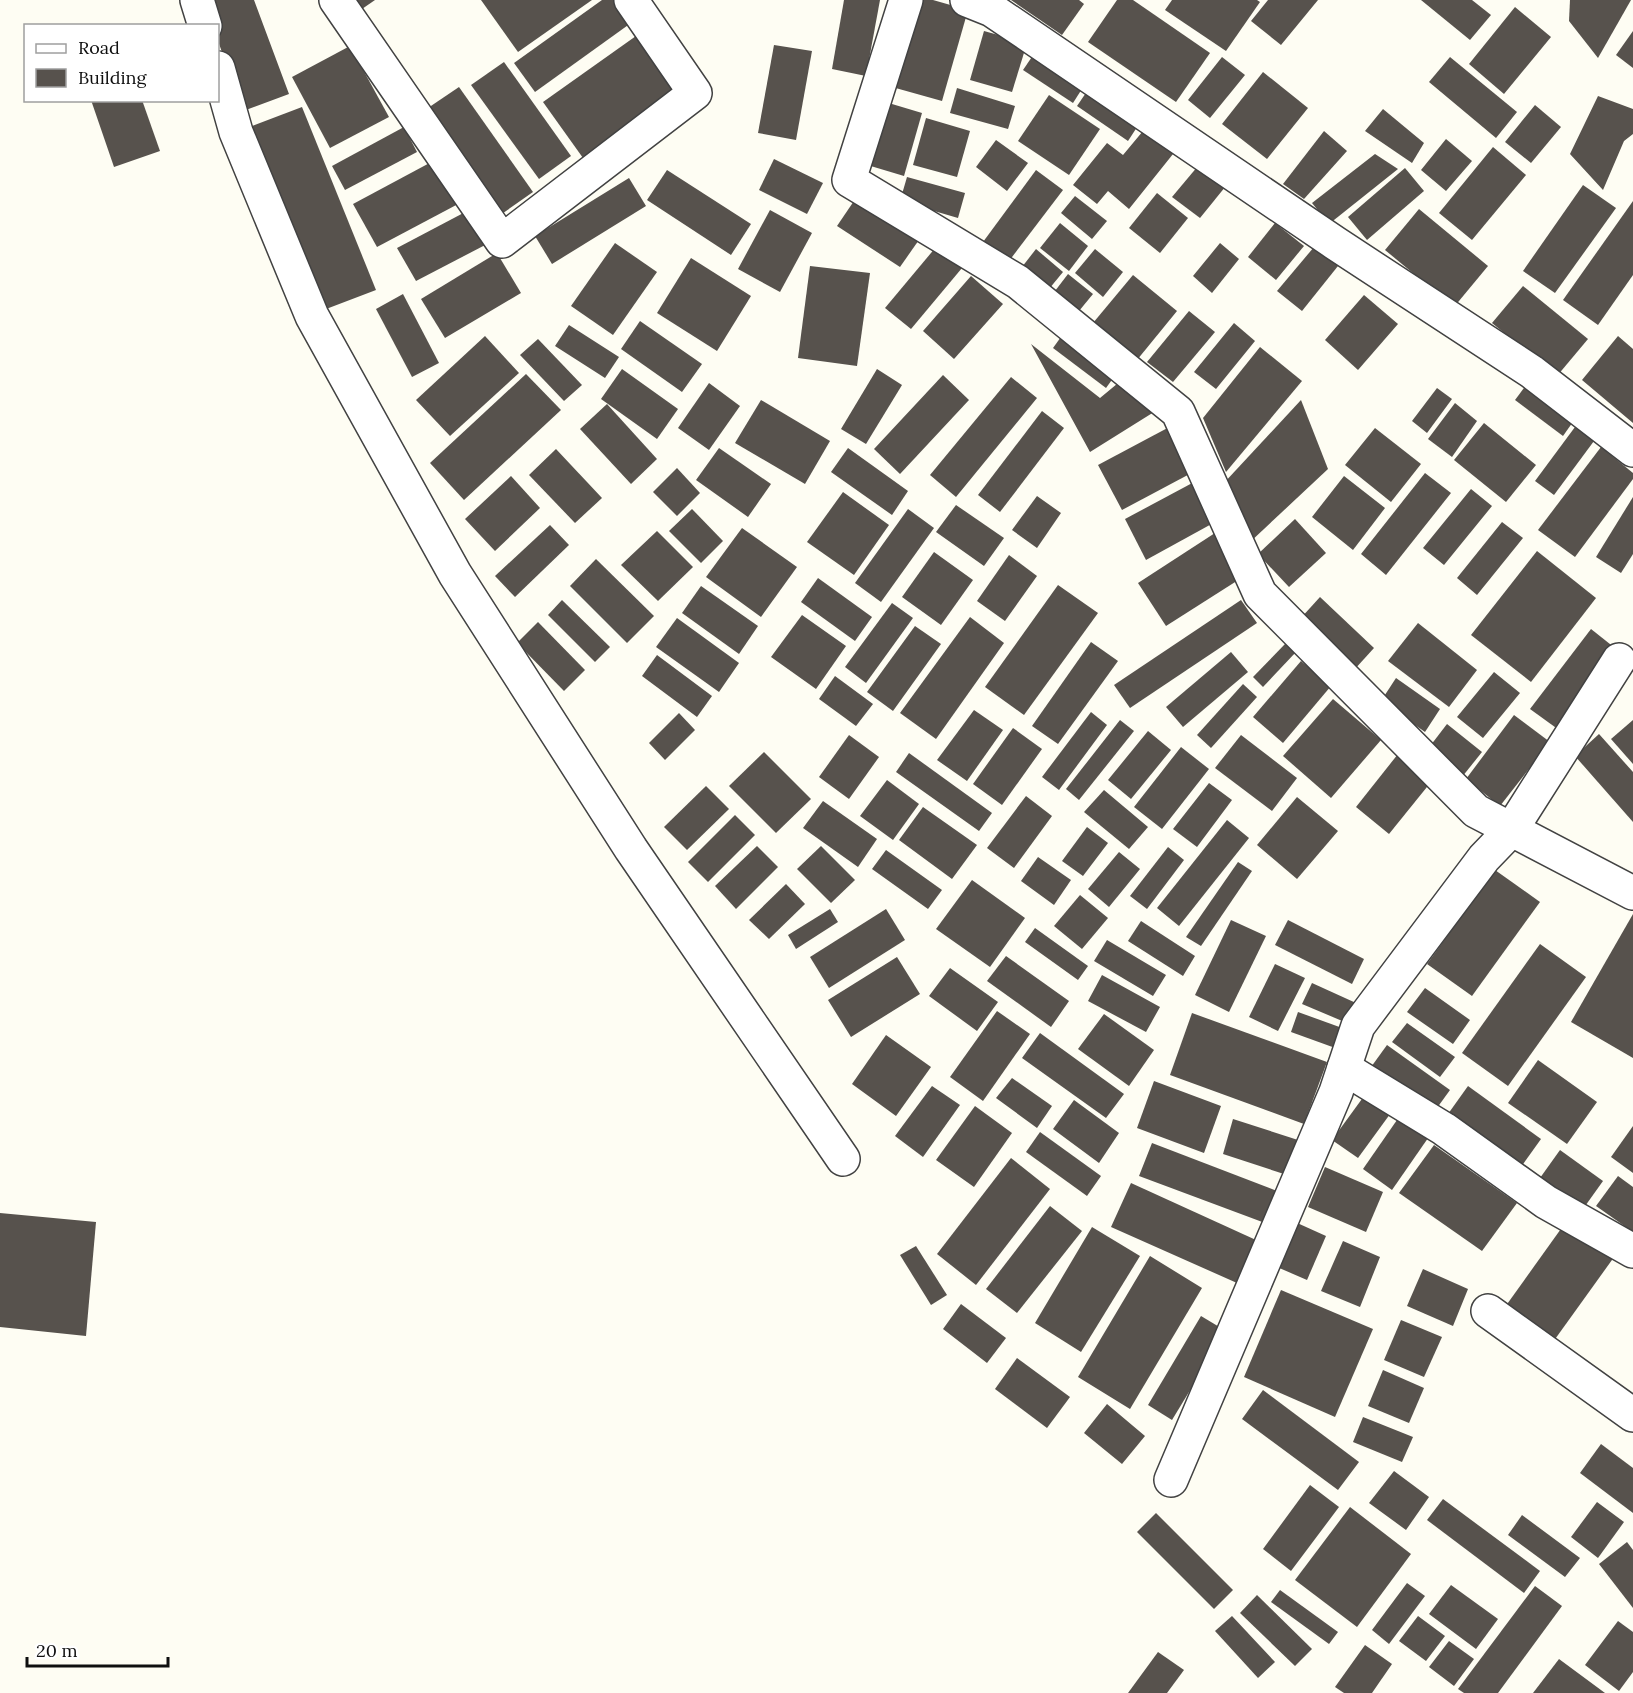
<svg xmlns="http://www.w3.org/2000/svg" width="1633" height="1693" font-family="Lora,serif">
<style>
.building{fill:#57524d}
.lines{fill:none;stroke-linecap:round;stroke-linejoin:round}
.minor-casing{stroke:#424242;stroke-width:36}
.minor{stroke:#fff;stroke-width:33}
</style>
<rect width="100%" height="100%" fill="#fefdf3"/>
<g class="building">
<path d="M202 0H254L289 94 243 111 218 41V26Z"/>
<path d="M356 0H375L362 9Z"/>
<path d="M481 0H592L518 52Z"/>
<path d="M602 0H615L631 23 535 92 514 63Z"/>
<path d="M844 0H880L866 76 832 69Z"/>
<path d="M917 0H933L968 10 942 101 892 87Z"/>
<path d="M1011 0H1079L1084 4 1062 35Z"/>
<path d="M1117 0H1133L1210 53 1176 102 1088 42Z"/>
<path d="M1172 0H1257L1260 2 1226 51 1165 10Z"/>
<path d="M1268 0H1318L1281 45 1251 21Z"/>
<path d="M1421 0H1472L1491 15 1470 40Z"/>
<path d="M1570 0H1631L1598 58 1569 21Z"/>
<path d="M1515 7 1551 37 1504 94 1469 64Z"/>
<path d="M984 31 1027 43 1012 92 970 80Z"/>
<path d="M1633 31V68L1616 55Z"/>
<path d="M636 36 676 92 583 158 543 102Z"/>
<path d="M774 45 812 51 796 140 758 133Z"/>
<path d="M350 46 389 117 330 148 292 77Z"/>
<path d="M1038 48 1087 81 1073 103 1023 70Z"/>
<path d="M1222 57 1245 75 1210 118 1188 100Z"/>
<path d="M1450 57 1517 112 1496 138 1429 82Z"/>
<path d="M504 62 571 156 539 179 471 85Z"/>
<path d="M1263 72 1308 108 1267 159 1222 124Z"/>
<path d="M1092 84 1143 118 1128 141 1077 106Z"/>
<path d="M459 87 533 192 496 218 422 112Z"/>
<path d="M957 88 1015 106 1008 129 950 113Z"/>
<path d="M1049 95 1100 129 1069 175 1018 141Z"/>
<path d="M1598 96 1633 109V134L1624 141 1603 190 1570 154Z"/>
<path d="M91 100H142L160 151 114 167Z"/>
<path d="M882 101 922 113 904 176 864 164Z"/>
<path d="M1535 105 1561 127 1531 163 1505 142Z"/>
<path d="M302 107 376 290 313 314 239 131Z"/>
<path d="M1383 109 1424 143 1412 163 1365 131Z"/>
<path d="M926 118 970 131 957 177 913 165Z"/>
<path d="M1148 125 1177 149 1129 209 1108 191 1097 204 1073 185 1107 143 1123 155Z"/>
<path d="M404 127 417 152 345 190 332 166Z"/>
<path d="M1324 131 1347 151 1304 199 1283 184Z"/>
<path d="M1446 139 1472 161 1446 191 1421 170Z"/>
<path d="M996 140 1028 163 1007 191 976 167Z"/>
<path d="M1493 147 1526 175 1472 240 1439 213Z"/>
<path d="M1375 154 1398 169 1329 224 1312 203Z"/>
<path d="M437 159 460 203 377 247 353 204Z"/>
<path d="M774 159 823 183 807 214 759 190Z"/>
<path d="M1203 160 1230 181 1200 218 1172 197Z"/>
<path d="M1405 168 1424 191 1367 240 1348 217Z"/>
<path d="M667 170 751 224 731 255 647 200Z"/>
<path d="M1036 170 1063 190 1009 261 983 242Z"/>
<path d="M907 177 965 193 958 218 900 201Z"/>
<path d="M629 178 646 206 552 264 535 236Z"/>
<path d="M1583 185 1616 208 1555 293 1523 271Z"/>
<path d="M1157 193 1188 218 1160 253 1129 228Z"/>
<path d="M858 195 921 237 900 267 837 226Z"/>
<path d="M1075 196 1107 221 1092 239 1061 213Z"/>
<path d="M1633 201V275L1598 325 1563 300Z"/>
<path d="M471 209 489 243 416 281 397 248Z"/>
<path d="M1419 209 1488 266 1454 307 1385 250Z"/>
<path d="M770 210 812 233 780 292 738 269Z"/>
<path d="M1060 223 1088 246 1069 271 1040 248Z"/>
<path d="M1275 223 1304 246 1276 280 1248 257Z"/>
<path d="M615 243 657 272 613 335 571 306Z"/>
<path d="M1220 243 1239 259 1212 293 1193 276Z"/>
<path d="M936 247 962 268 911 329 885 308Z"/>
<path d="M1314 247 1338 266 1302 311 1277 291Z"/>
<path d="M1036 249 1063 272 1049 289 1022 267Z"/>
<path d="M1095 249 1123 272 1103 297 1075 273Z"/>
<path d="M497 253 521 293 445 338 421 299Z"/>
<path d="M691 258 751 296 717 351 657 313Z"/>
<path d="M810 266 870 273 857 366 798 358Z"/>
<path d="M1068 274 1093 294 1079 311 1055 291Z"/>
<path d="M1133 275 1177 311 1137 360 1093 323Z"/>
<path d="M971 276 1003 304 954 359 923 331Z"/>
<path d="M1523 286 1588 339 1557 376 1492 323Z"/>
<path d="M403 294 439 363 412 377 376 309Z"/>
<path d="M1364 295 1398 324 1358 370 1325 340Z"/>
<path d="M1189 311 1215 332 1173 382 1147 362Z"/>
<path d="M640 321 702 364 682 392 621 349Z"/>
<path d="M1234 323 1255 341 1216 389 1194 372Z"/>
<path d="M569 325 619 357 605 378 555 346Z"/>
<path d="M1066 330 1119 370 1106 388 1053 348Z"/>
<path d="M485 336 519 373 450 436 416 400Z"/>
<path d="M1618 336 1633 349V423L1582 380Z"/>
<path d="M538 339 582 385 564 401 520 355Z"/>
<path d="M1031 344 1100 398 1129 374 1162 407 1090 452Z"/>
<path d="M1260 347 1302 381 1226 472 1203 418Z"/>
<path d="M622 369 678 409 657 439 601 399Z"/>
<path d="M877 369 902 385 866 444 841 429Z"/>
<path d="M526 374 561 410 464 500 430 463Z"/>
<path d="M943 375 969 400 900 474 874 449Z"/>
<path d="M1011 377 1037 398 956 497 930 475Z"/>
<path d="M709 383 740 406 709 450 678 428Z"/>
<path d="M1527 384 1575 419 1563 436 1515 400Z"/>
<path d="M1437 388 1452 399 1427 433 1412 421Z"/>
<path d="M761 400 830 441 805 484 735 443Z"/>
<path d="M1301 400 1328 469 1249 543 1223 484Z"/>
<path d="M1455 403 1477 421 1452 457 1428 439Z"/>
<path d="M607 404 657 459 631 484 580 429Z"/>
<path d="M1042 411 1064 428 1000 512 978 495Z"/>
<path d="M1484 423 1536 465 1506 502 1454 460Z"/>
<path d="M1175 424 1199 469 1122 510 1098 465Z"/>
<path d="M1575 427 1594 441 1554 495 1535 481Z"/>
<path d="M1375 428 1421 464 1391 502 1345 465Z"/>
<path d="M1601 447 1633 473V479L1575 557 1538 530Z"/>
<path d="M719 448 771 484 748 517 696 480Z"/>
<path d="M848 448 908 491 892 515 831 472Z"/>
<path d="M556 449 602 498 575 523 529 475Z"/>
<path d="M677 468 700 493 677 516 653 492Z"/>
<path d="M1425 473 1451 493 1386 575 1361 554Z"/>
<path d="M511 476 540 508 495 551 465 519Z"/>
<path d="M1344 476 1385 508 1353 550 1312 517Z"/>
<path d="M1196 481 1217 521 1146 560 1125 519Z"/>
<path d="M1471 489 1492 506 1444 565 1423 548Z"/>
<path d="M843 492 889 525 854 575 807 542Z"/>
<path d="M1037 496 1061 513 1037 548 1012 530Z"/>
<path d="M1633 497V554L1621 573 1596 557Z"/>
<path d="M956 505 1004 538 984 566 936 532Z"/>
<path d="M692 509 723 541 701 563 669 531Z"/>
<path d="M908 509 934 528 881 602 855 583Z"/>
<path d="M1295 519 1326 553 1289 587 1258 554Z"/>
<path d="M1502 522 1523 538 1477 595 1457 578Z"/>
<path d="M550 525 569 545 515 597 495 576Z"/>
<path d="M742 528 797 567 761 617 706 577Z"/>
<path d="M657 531 693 567 658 601 621 565Z"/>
<path d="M1215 533 1243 577 1166 626 1138 583Z"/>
<path d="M1537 551 1596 598 1531 682 1471 635Z"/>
<path d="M934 552 973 580 941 625 902 597Z"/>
<path d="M1009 555 1037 576 1005 621 977 601Z"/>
<path d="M596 559 654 616 627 643 570 586Z"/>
<path d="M818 578 872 617 855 641 801 602Z"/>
<path d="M1058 585 1098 613 1024 715 985 687Z"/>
<path d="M701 586 758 626 739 654 682 613Z"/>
<path d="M1320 597 1374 648 1354 670 1300 619Z"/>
<path d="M562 600 610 647 595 662 548 615Z"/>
<path d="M1241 600 1257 623 1130 708 1114 685Z"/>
<path d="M892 603 913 618 866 683 845 667Z"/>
<path d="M802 615 846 646 816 689 771 657Z"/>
<path d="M970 617 1004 643 936 739 900 713Z"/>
<path d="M677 618 739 663 719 692 656 647Z"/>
<path d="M538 622 585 670 564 691 517 643Z"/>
<path d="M1418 623 1477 670 1449 707 1388 661Z"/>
<path d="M915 626 941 644 893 711 867 692Z"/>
<path d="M1591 629 1620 652 1559 730 1530 709Z"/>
<path d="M1091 642 1118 661 1058 744 1032 726Z"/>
<path d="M1286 643 1296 652 1263 687 1253 677Z"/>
<path d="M1231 652 1248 672 1183 727 1166 707Z"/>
<path d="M657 655 712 696 697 717 642 676Z"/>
<path d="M1301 661 1331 686 1283 743 1253 717Z"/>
<path d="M1494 672 1520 693 1483 738 1457 717Z"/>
<path d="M835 676 873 704 856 726 819 699Z"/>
<path d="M1396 678 1440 709 1425 732 1381 701Z"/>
<path d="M1243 684 1257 697 1211 748 1197 735Z"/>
<path d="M1333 699 1381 740 1331 798 1283 756Z"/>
<path d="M974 710 1003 730 967 781 937 760Z"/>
<path d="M1091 712 1107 725 1059 790 1042 777Z"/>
<path d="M679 713 695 730 665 760 649 743Z"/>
<path d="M1514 715 1550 742 1500 806 1466 779Z"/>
<path d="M1120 720 1134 731 1079 800 1066 789Z"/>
<path d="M1633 720V764L1611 739Z"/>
<path d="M1447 724 1482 752 1458 782 1424 754Z"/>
<path d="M1013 728 1042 749 1002 805 973 784Z"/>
<path d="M1148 731 1171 750 1131 799 1108 780Z"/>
<path d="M1599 734 1633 772V822L1575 756Z"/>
<path d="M849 735 879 757 849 799 819 777Z"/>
<path d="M1241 735 1297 778 1272 811 1215 768Z"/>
<path d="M1181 747 1209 769 1162 829 1134 807Z"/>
<path d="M764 752 811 799 776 833 729 786Z"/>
<path d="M909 753 992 813 979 831 896 772Z"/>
<path d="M1398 754 1431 782 1389 834 1356 807Z"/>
<path d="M887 780 919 804 893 840 860 816Z"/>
<path d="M1209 783 1232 800 1197 847 1173 829Z"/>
<path d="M706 786 729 809 687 850 664 827Z"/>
<path d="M1104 790 1148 827 1129 849 1084 812Z"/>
<path d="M1026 796 1052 816 1014 868 987 848Z"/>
<path d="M1297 797 1338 831 1297 879 1257 845Z"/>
<path d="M823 801 877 839 858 867 803 828Z"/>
<path d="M923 807 977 845 952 879 899 840Z"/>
<path d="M735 815 755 835 708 882 688 862Z"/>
<path d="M1227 820 1249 838 1179 926 1157 908Z"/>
<path d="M1087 827 1108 843 1083 876 1062 861Z"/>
<path d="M757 846 778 867 736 909 715 886Z"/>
<path d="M821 846 855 880 831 903 797 869Z"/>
<path d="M1168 847 1184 860 1147 909 1130 896Z"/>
<path d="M886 850 942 890 928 909 872 869Z"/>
<path d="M1119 852 1140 869 1109 907 1088 889Z"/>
<path d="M1038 857 1071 880 1054 905 1021 881Z"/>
<path d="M1238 862 1252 871 1201 946 1186 937Z"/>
<path d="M1495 870 1540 902 1472 996 1427 964Z"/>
<path d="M972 880 1025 918 990 967 936 929Z"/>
<path d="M786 884 805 904 769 939 749 920Z"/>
<path d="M1080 895 1108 918 1082 949 1054 926Z"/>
<path d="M830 909 838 922 796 949 788 935Z"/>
<path d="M886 909 905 940 829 988 810 957Z"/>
<path d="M1633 914V1058L1571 1022Z"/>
<path d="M1231 920 1266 936 1229 1012 1195 995Z"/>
<path d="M1288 920 1364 959 1352 984 1275 945Z"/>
<path d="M1141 921 1195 956 1183 976 1128 941Z"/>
<path d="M1035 928 1088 966 1078 980 1025 942Z"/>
<path d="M1107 940 1166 975 1153 996 1094 961Z"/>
<path d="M1540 944 1586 977 1508 1086 1462 1053Z"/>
<path d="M1006 956 1069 1001 1051 1027 987 981Z"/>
<path d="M897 957 920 994 851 1037 828 1000Z"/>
<path d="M1275 964 1305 978 1278 1031 1249 1017Z"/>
<path d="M950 968 998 1002 977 1031 929 996Z"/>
<path d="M1102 975 1160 1007 1146 1032 1088 1001Z"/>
<path d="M1312 983 1356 1003 1347 1023 1302 1004Z"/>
<path d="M1425 988 1470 1020 1453 1044 1407 1012Z"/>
<path d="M997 1011 1030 1034 983 1101 950 1077Z"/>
<path d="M1298 1012 1345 1029 1338 1049 1291 1032Z"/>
<path d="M1192 1013 1327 1062 1304 1124 1170 1075Z"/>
<path d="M1104 1014 1154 1050 1129 1086 1078 1049Z"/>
<path d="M1407 1023 1455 1057 1440 1077 1392 1042Z"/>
<path d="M1040 1033 1124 1094 1106 1118 1022 1058Z"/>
<path d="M886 1035 931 1067 896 1116 852 1084Z"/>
<path d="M1387 1045 1450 1090 1429 1119 1366 1074Z"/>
<path d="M1538 1060 1597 1102 1567 1144 1508 1103Z"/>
<path d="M1012 1078 1052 1106 1037 1128 996 1098Z"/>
<path d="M1154 1081 1221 1106 1204 1153 1137 1128Z"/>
<path d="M932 1086 960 1105 923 1157 895 1136Z"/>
<path d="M1468 1086 1541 1139 1521 1167 1448 1114Z"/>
<path d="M1367 1092 1393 1110 1358 1158 1332 1140Z"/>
<path d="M1074 1100 1119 1133 1099 1163 1053 1129Z"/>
<path d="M975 1106 1012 1133 974 1187 936 1160Z"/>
<path d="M1406 1107 1435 1128 1392 1190 1363 1169Z"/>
<path d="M1233 1119 1298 1140 1287 1175 1223 1154Z"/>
<path d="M1633 1126V1173L1611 1157Z"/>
<path d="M1040 1132 1101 1176 1087 1196 1026 1152Z"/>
<path d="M1152 1143 1277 1191 1265 1223 1139 1176Z"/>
<path d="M1434 1145 1517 1203 1482 1251 1399 1193Z"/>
<path d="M1560 1150 1603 1181 1578 1216 1535 1185Z"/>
<path d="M1011 1158 1050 1189 976 1285 937 1254Z"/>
<path d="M1325 1167 1383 1192 1366 1232 1308 1207Z"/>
<path d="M1618 1176 1633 1187V1232L1596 1206Z"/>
<path d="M1131 1183 1256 1240 1237 1283 1111 1227Z"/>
<path d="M1050 1206 1082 1231 1017 1313 986 1289Z"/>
<path d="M0 1213 96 1222 86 1336 0 1327Z"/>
<path d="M1568 1219 1617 1253 1553 1342 1505 1307Z"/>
<path d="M1295 1222 1326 1236 1307 1280 1277 1267Z"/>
<path d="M1092 1227 1140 1256 1081 1352 1035 1323Z"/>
<path d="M1343 1241 1380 1257 1360 1307 1321 1291Z"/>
<path d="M916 1246 947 1295 931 1305 900 1255Z"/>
<path d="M1150 1256 1202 1288 1130 1409 1078 1377Z"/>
<path d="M1423 1269 1468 1289 1453 1326 1407 1306Z"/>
<path d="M1281 1290 1373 1329 1335 1417 1244 1377Z"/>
<path d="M961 1304 1006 1338 987 1363 943 1329Z"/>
<path d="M1201 1316 1226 1331 1172 1420 1148 1405Z"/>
<path d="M1401 1320 1442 1337 1424 1377 1384 1360Z"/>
<path d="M1017 1358 1070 1397 1047 1428 995 1389Z"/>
<path d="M1383 1370 1424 1388 1409 1423 1368 1406Z"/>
<path d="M1263 1390 1359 1462 1338 1490 1242 1419Z"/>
<path d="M1107 1404 1145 1436 1122 1464 1084 1433Z"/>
<path d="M1363 1417 1413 1437 1402 1462 1353 1442Z"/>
<path d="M1601 1444 1633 1468V1513L1580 1473Z"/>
<path d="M1394 1471 1429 1497 1406 1530 1369 1503Z"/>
<path d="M1310 1485 1339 1507 1291 1571 1263 1549Z"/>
<path d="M1443 1499 1540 1571 1524 1593 1427 1520Z"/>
<path d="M1597 1502 1624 1522 1598 1558 1571 1537Z"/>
<path d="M1350 1507 1411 1554 1357 1627 1295 1580Z"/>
<path d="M1156 1513 1233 1590 1214 1609 1137 1532Z"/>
<path d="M1522 1515 1580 1558 1565 1577 1508 1535Z"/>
<path d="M1627 1542 1633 1550V1608L1599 1564Z"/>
<path d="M1407 1583 1425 1596 1389 1644 1372 1630Z"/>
<path d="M1451 1585 1498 1619 1476 1649 1429 1614Z"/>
<path d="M1535 1586 1562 1606 1498 1693H1464L1458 1689Z"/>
<path d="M1280 1590 1338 1632 1329 1644 1271 1602Z"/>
<path d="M1257 1595 1312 1649 1295 1666 1240 1613Z"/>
<path d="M1232 1616 1275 1662 1258 1678 1215 1631Z"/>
<path d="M1418 1616 1445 1636 1426 1661 1399 1641Z"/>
<path d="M1618 1621 1633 1632V1672L1619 1691 1585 1665Z"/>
<path d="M1449 1641 1474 1659 1454 1686 1429 1667Z"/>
<path d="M1365 1645 1392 1664 1372 1693H1344L1335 1687Z"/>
<path d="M1158 1652 1184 1670 1167 1693H1128Z"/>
<path d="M1559 1659 1605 1693H1533Z"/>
</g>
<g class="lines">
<g class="minor-casing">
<g id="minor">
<path d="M197 0 205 26"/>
<path d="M336 0 502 241 695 93 631 0"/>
<path d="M906 0 849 180 1018 282 1178 412 1260 594 1476 811 1633 893"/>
<path d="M967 0 992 10 1335 243 1532 372 1633 450"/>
<path d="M218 68 236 132 312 316 455 574 631 849 843 1159"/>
<path d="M1344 1068 1444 1129 1546 1202 1633 1251"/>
<path d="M1488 1311 1633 1415"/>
<path d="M1171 1480 1336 1092 1358 1026 1484 858 1511 830 1619 660"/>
</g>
</g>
<use href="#minor" class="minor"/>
</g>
<rect x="24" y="24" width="195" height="78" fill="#ffffff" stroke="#9f9f9f" stroke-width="1.5"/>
<rect x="36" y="44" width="30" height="9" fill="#ffffff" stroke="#9f9f9f" stroke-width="1.5"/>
<text x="78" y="54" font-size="18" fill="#0f0f0f">Road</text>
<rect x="36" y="69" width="30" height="18" fill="#57524d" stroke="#9f9f9f" stroke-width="1.5"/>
<text x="78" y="84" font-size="18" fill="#0f0f0f">Building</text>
<path d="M27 1657v9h141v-9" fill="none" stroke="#0f0f0f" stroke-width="3"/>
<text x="36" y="1657" font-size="18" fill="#0f0f0f" stroke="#ffffff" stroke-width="4.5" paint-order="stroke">20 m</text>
</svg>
